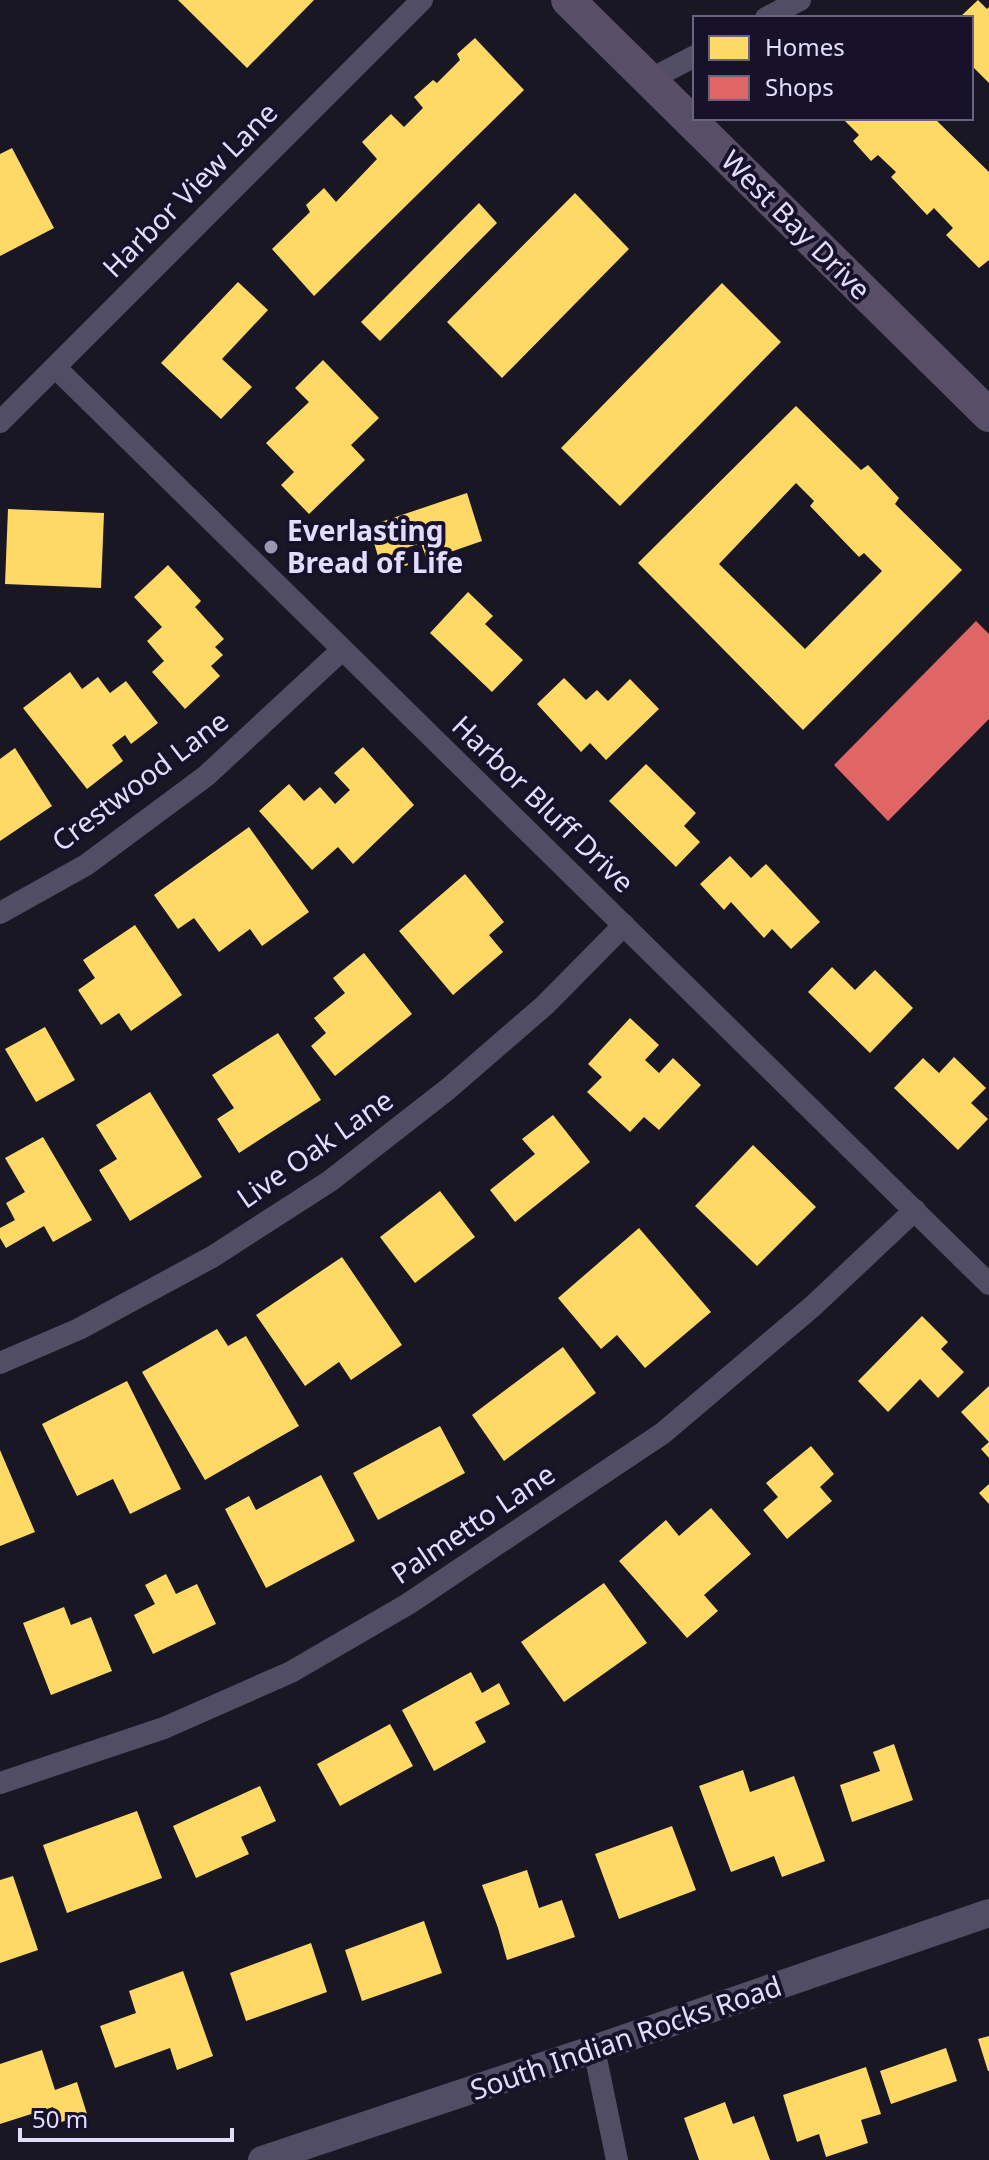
<svg xmlns="http://www.w3.org/2000/svg" width="989" height="2160" font-family="'Noto Sans',sans-serif">
<style>
.homes{fill:#ffd966;fill-rule:evenodd}
.shops{fill:#e06666}
.lines{fill:none;stroke-linecap:round;stroke-linejoin:round}
.minor{stroke:#504d64;stroke-width:22}
.tertiary{stroke:#504d64;stroke-width:28}
.primary{stroke:#584e68;stroke-width:34}
.poi-dot{fill:#9c97b1;stroke:#171229;stroke-width:3}
.labels{text-anchor:middle;stroke-width:8;stroke-linejoin:round;paint-order:stroke}
.street-label{font-size:28px;fill:#e2dcfd;stroke:#171229}
.poi-label{font-size:28px;font-weight:bold;fill:#e2dcfd;stroke:#171229;text-anchor:start}
</style>
<rect width="100%" height="100%" fill="#1a1724"/>
<g class="homes">
<path d="M178 0H314L247 68Z"/>
<path d="M978 0 987 9 989 7V83L971 65V18H959Z"/>
<path d="M475 38 524 90 314 296 272 249 310 212 306 205 324 188 336 202 377 159 362 142 391 114 404 127 423 108 414 97 433 80 437 83 460 60 457 54Z"/>
<path d="M842 118H934L989 172V260L979 268 946 235 953 228 934 208 927 215 891 177 896 172 878 155 871 161 853 141 859 135Z"/>
<path d="M12 148 54 228 0 256V154Z"/>
<path d="M575 193 629 249 502 378 447 322Z"/>
<path d="M479 203 497 223 380 341 361 322Z"/>
<path d="M238 282 268 310 222 359 252 387 221 419 161 363Z"/>
<path d="M722 283 781 342 620 506 561 448Z"/>
<path d="M323 360 379 418 351 445 365 460 309 514 281 485 294 472 266 443 309 402 295 388Z"/>
<path d="M796 406 861 470 868 465 899 498 895 504 962 570 803 730 638 563ZM796 483 814 501 810 506 859 557 864 553 882 571 805 649 719 564Z"/>
<path d="M467 493 482 541 427 560 421 543 403 549 408 565 383 573 369 526Z"/>
<path d="M8 509 104 513 101 588 5 584Z"/>
<path d="M168 565 201 601 195 607 224 639 215 647 223 655 211 666 220 676 185 709 152 672 164 661 147 641 162 627 134 597Z"/>
<path d="M468 592 493 616 485 624 523 660 492 692 430 633Z"/>
<path d="M70 672 82 689 98 677 110 693 126 681 158 723 131 744 125 735 112 745 123 761 87 789 23 708Z"/>
<path d="M564 678 586 700 597 690 608 701 630 679 659 709 606 760 590 743 581 752 537 704Z"/>
<path d="M363 747 414 805 353 864 338 847 312 870 259 811 289 784 304 801 320 787 335 804 350 790 334 773Z"/>
<path d="M15 748 52 806 0 841V759Z"/>
<path d="M646 764 696 813 684 826 700 842 676 867 609 801Z"/>
<path d="M249 827 309 912 262 946 250 929 219 952 194 918 178 929 154 895Z"/>
<path d="M730 856 751 878 766 864 820 922 791 949 772 929 764 938 731 902 724 910 700 884Z"/>
<path d="M465 874 504 922 489 935 503 952 453 995 399 931Z"/>
<path d="M135 925 182 995 131 1031 119 1013 101 1025 78 990 95 978 83 960Z"/>
<path d="M364 953 412 1014 335 1076 311 1046 326 1033 314 1018 345 993 333 978Z"/>
<path d="M832 967 855 990 875 970 913 1008 870 1053 808 992Z"/>
<path d="M630 1018 659 1045 645 1060 659 1073 673 1058 701 1085 659 1130 644 1117 630 1132 587 1092 602 1077 588 1064Z"/>
<path d="M45 1027 75 1080 36 1102 5 1049Z"/>
<path d="M278 1033 321 1100 239 1153 217 1119 234 1108 212 1075Z"/>
<path d="M954 1057 986 1088 971 1103 988 1119 958 1150 894 1088 923 1058 939 1073Z"/>
<path d="M150 1092 202 1177 130 1221 99 1170 117 1159 96 1125Z"/>
<path d="M553 1115 590 1162 515 1222 490 1190 535 1154 522 1139Z"/>
<path d="M43 1137 92 1220 53 1242 44 1226 6 1248 0 1238V1228L15 1220 6 1203 25 1192 5 1158Z"/>
<path d="M753 1145 816 1207 757 1266 695 1206Z"/>
<path d="M440 1191 475 1237 415 1283 380 1237Z"/>
<path d="M639 1228 711 1312 645 1368 617 1335 601 1349 558 1298Z"/>
<path d="M342 1257 402 1345 351 1380 339 1362 305 1386 256 1315Z"/>
<path d="M922 1316 948 1342 941 1349 964 1372 938 1398 920 1379 888 1412 858 1381Z"/>
<path d="M217 1329 228 1346 246 1336 299 1426 205 1480 142 1372Z"/>
<path d="M563 1347 596 1393 504 1461 472 1415Z"/>
<path d="M127 1381 181 1489 130 1514 113 1479 77 1496 42 1424Z"/>
<path d="M989 1386V1458L981 1449 989 1442 961 1412Z"/>
<path d="M440 1426 465 1473 378 1520 353 1473Z"/>
<path d="M811 1446 834 1474 820 1487 832 1501 787 1539 763 1510 778 1497 766 1483Z"/>
<path d="M0 1450 35 1532 0 1546Z"/>
<path d="M321 1475 355 1541 266 1588 225 1509 249 1496 256 1510Z"/>
<path d="M989 1484V1504L979 1493Z"/>
<path d="M711 1508 751 1554 704 1595 718 1611 687 1638 619 1561 666 1520 679 1536Z"/>
<path d="M166 1574 176 1594 197 1584 216 1624 153 1654 134 1615 155 1604 145 1585Z"/>
<path d="M604 1583 647 1643 564 1702 521 1642Z"/>
<path d="M64 1607 71 1625 91 1617 112 1671 51 1695 23 1623Z"/>
<path d="M471 1672 482 1693 499 1683 510 1704 475 1722 486 1742 434 1771 402 1710Z"/>
<path d="M390 1724 413 1766 340 1806 317 1764Z"/>
<path d="M894 1744 913 1800 852 1822 840 1785 880 1771 873 1752Z"/>
<path d="M743 1770 750 1792 794 1776 825 1861 782 1877 774 1856 731 1872 699 1786Z"/>
<path d="M260 1786 276 1821 241 1837 249 1854 196 1878 173 1826Z"/>
<path d="M137 1811 162 1878 67 1913 43 1845Z"/>
<path d="M672 1826 696 1890 619 1919 595 1854Z"/>
<path d="M527 1870 539 1908 562 1900 575 1937 507 1960 498 1928 482 1885Z"/>
<path d="M13 1876 38 1950 0 1963V1880Z"/>
<path d="M424 1921 442 1973 362 2001 345 1950Z"/>
<path d="M311 1943 327 1992 246 2021 230 1973Z"/>
<path d="M183 1971 213 2056 177 2070 170 2048 115 2068 100 2026 136 2013 129 1991Z"/>
<path d="M989 2036V2071H988L978 2039Z"/>
<path d="M946 2048 957 2081 891 2104 880 2071Z"/>
<path d="M42 2050 55 2090 77 2082 87 2114 58 2123 53 2107 0 2124V2064Z"/>
<path d="M866 2067 881 2114 861 2120 868 2143 826 2157 819 2134 797 2142 783 2095Z"/>
<path d="M725 2102 733 2124 754 2116 770 2160H699L684 2118Z"/>
</g>
<path class="shops" d="M976 621 989 634V719L888 821 834 765Z"/>
<g class="lines">
<g class="minor">
<path d="M766 18 800 0"/>
<path d="M649 80 695 56"/>
<path d="M56 368 989 1284"/>
<path d="M0 422 422 0"/>
<path d="M0 913 86 865 206 776 342 650"/>
<path d="M0 1363 79 1329 212 1257 330 1181 448 1089 545 1005 624 925"/>
<path d="M0 1783 164 1728 291 1672 408 1604 663 1433 813 1306 915 1210"/>
<path d="M594 2049 617 2160"/>
</g>
<path class="tertiary" d="M262 2160 594 2049 989 1913"/>
<path class="primary" d="M568 0 989 415"/>
</g>
<circle class="poi-dot" cx="271" cy="547" r="8"/>
<g class="labels">
<g class="street-label">
<text transform="translate(190 190) rotate(-45)" y="10">Harbor View Lane</text>
<text transform="translate(796 225) rotate(45)" y="10">West Bay Drive</text>
<text transform="translate(140 781) rotate(-37)" y="10">Crestwood Lane</text>
<text transform="translate(543 804) rotate(44)" y="10">Harbor Bluff Drive</text>
<text transform="translate(315 1149) rotate(-35)" y="10">Live Oak Lane</text>
<text transform="translate(473 1524) rotate(-34)" y="10">Palmetto Lane</text>
<text transform="translate(626 2038) rotate(-19)" y="10">South Indian Rocks Road</text>
</g>
<g class="poi-label">
<text x="287" y="541">Everlasting<tspan x="287" dy="32">Bread of Life</tspan></text>
</g>
</g>
<rect x="693" y="16" width="280" height="104" fill="#171229" stroke="#68637e" stroke-width="2"/>
<rect x="709" y="36" width="40" height="24" fill="#ffd966" stroke="#68637e" stroke-width="2"/>
<text x="765" y="56" font-size="24" fill="#e2dcfd">Homes</text>
<rect x="709" y="76" width="40" height="24" fill="#e06666" stroke="#68637e" stroke-width="2"/>
<text x="765" y="96" font-size="24" fill="#e2dcfd">Shops</text>
<path d="M20 2128v12h212v-12" fill="none" stroke="#e2dcfd" stroke-width="4"/>
<text x="32" y="2128" font-size="24" fill="#e2dcfd" stroke="#171229" stroke-width="6" paint-order="stroke">50 m</text>
</svg>
